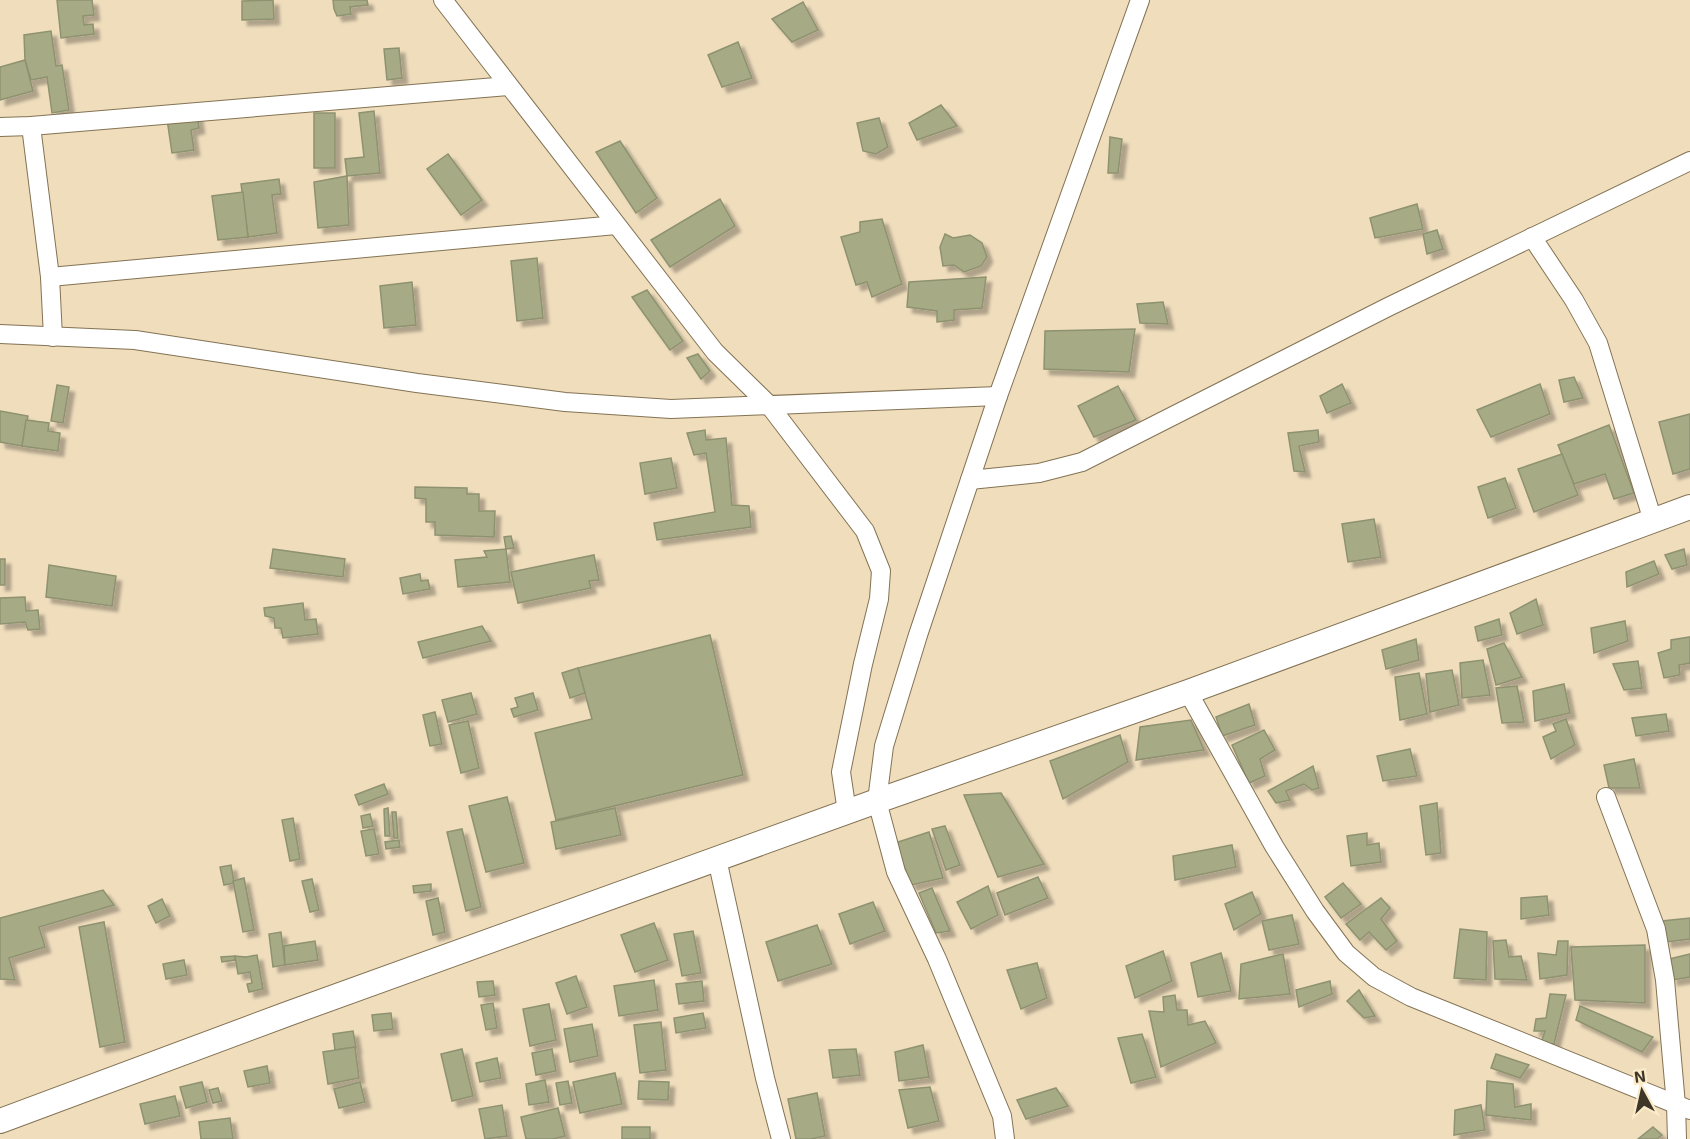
<svg xmlns="http://www.w3.org/2000/svg" width="1690" height="1139" font-family="'Exo 2',sans-serif">
<style>
.building{fill:#a6ab85;stroke:#8e9270;stroke-width:1.5;filter:url(#shadow)}
.lines{fill:none;stroke-linecap:round;stroke-linejoin:round}
.minor-casing{stroke:#837354;stroke-width:20}
.major-casing{stroke:#837354;stroke-width:26}
.minor{stroke:#fff;stroke-width:18}
.major{stroke:#fff;stroke-width:24}
</style>
<defs>
<filter id="shadow"><feDropShadow dx="5.5" dy="5.5" stdDeviation="1.5" flood-color="#0004"/></filter>
</defs>
<rect width="100%" height="100%" fill="#efddbc"/>
<g class="building">
<path d="M57 0H92L94 15 83 16 84 25 93 24 94 34 61 38Z"/>
<path d="M273 0 274 19 242 20V1Z"/>
<path d="M333 0H367L368 5 350 7 351 14 337 16 334 9Z"/>
<path d="M803 2 818 30 792 42 772 19Z"/>
<path d="M51 31 56 66 62 65 69 110 52 113 47 77 31 80 25 60 24 35Z"/>
<path d="M738 42 752 78 722 87 708 55Z"/>
<path d="M399 48 402 78 387 80 384 49Z"/>
<path d="M25 60 33 91 0 100V67Z"/>
<path d="M941 105 957 126 917 140 909 123Z"/>
<path d="M374 111 380 173 347 176 345 159 364 157 359 113Z"/>
<rect x="314" y="113" width="21" height="55"/>
<path d="M197 114 199 128 191 130 194 150 172 153 167 119Z"/>
<path d="M879 118 888 147 876 154 863 151 857 123Z"/>
<path d="M1110 137 1122 139 1118 173H1108Z"/>
<path d="M620 141 657 198 636 213 596 152Z"/>
<path d="M448 154 482 200 461 215 427 169Z"/>
<path d="M347 176 349 225 318 228 314 182Z"/>
<path d="M279 179 281 194 272 195 277 233 248 237 241 184Z"/>
<path d="M243 192 248 237 218 240 212 196Z"/>
<path d="M720 199 735 226 670 267 651 240Z"/>
<path d="M1417 204 1423 229 1375 238 1370 218Z"/>
<path d="M882 219 902 284 872 297 867 282 856 285 841 237 860 232V222Z"/>
<path d="M1437 230 1443 249 1427 254 1423 234Z"/>
<path d="M945 234 953 238 970 235 982 243 987 257 981 266 964 272 954 265 943 266 940 247Z"/>
<path d="M537 258 543 318 517 321 511 261Z"/>
<path d="M986 277 982 308 954 310V320L937 322V311L907 307 909 282Z"/>
<path d="M412 282 416 325 384 328 380 286Z"/>
<path d="M647 290 683 341 670 350 632 297Z"/>
<path d="M1163 302 1168 324 1140 323 1137 304Z"/>
<path d="M1135 329 1129 372 1044 369 1045 331Z"/>
<path d="M698 354 710 371 701 379 687 358Z"/>
<path d="M1574 377 1583 398 1564 402 1559 380Z"/>
<path d="M1342 384 1351 403 1327 413 1320 396Z"/>
<path d="M1540 384 1550 414 1491 437 1477 410Z"/>
<path d="M57 385 69 387 63 423 51 421Z"/>
<path d="M1118 386 1136 420 1094 437 1078 406Z"/>
<path d="M0 411 28 416 22 446 0 442Z"/>
<path d="M1690 414V469L1673 474 1659 422Z"/>
<path d="M26 420 49 423 48 431 60 433 58 451 22 446Z"/>
<path d="M1609 425 1634 493 1614 499 1605 474 1574 484 1558 445Z"/>
<path d="M705 430 706 440 726 438 732 505 749 506 751 527 657 540 654 523 715 512 706 453 694 455 687 433Z"/>
<path d="M1318 430 1319 442 1299 446 1305 472 1294 471 1288 433Z"/>
<path d="M1562 454 1578 495 1534 512 1518 469Z"/>
<path d="M671 458 677 488 645 494 640 463Z"/>
<path d="M1505 478 1516 508 1488 518 1478 487Z"/>
<path d="M415 487 467 488V494H479V511H495L494 537 435 535V522H426V499L415 498Z"/>
<path d="M1374 519 1381 557 1348 562 1342 524Z"/>
<path d="M511 536 514 548 506 549 504 537Z"/>
<path d="M273 549 345 559 343 577 270 568Z"/>
<path d="M506 549 510 582 458 587 455 560 487 557 484 551Z"/>
<path d="M1684 549 1687 565 1672 569 1665 555Z"/>
<path d="M594 555 599 580 589 581 591 588 518 603 511 572Z"/>
<rect x="0" y="559" width="5" height="26"/>
<path d="M1654 561 1659 574 1627 587 1626 572Z"/>
<path d="M49 565 116 576 112 606 46 597Z"/>
<path d="M420 574 421 581 428 580 430 589 403 594 400 578Z"/>
<path d="M25 597 26 611 38 610 40 629 28 630 25 622 0 624V598Z"/>
<path d="M1536 599 1543 625 1517 634 1510 613Z"/>
<path d="M303 603 305 620 316 619 318 634 283 638 281 628H275L274 618 265 616 264 608Z"/>
<path d="M1499 619 1502 635 1478 641 1475 627Z"/>
<path d="M1625 621 1628 641 1594 653 1591 628Z"/>
<path d="M482 626 491 641 423 658 418 642Z"/>
<path d="M710 635 743 775 556 820 535 733 592 719 578 668Z"/>
<path d="M1690 637V663L1679 665 1680 675 1664 678 1658 653 1671 649V640Z"/>
<path d="M1416 639 1419 660 1386 669 1382 650Z"/>
<path d="M1504 643 1522 677 1496 685 1487 649Z"/>
<path d="M1483 660 1490 695 1462 698 1460 663Z"/>
<path d="M1638 661 1642 688 1624 690 1613 664Z"/>
<path d="M578 668 585 693 570 698 562 673Z"/>
<path d="M1452 670 1459 705 1430 712 1426 674Z"/>
<path d="M1419 673 1427 714 1400 720 1395 677Z"/>
<path d="M1564 684 1570 713 1535 721 1533 691Z"/>
<path d="M1517 686 1524 722 1502 723 1496 688Z"/>
<path d="M471 693 477 714 448 722 442 700Z"/>
<path d="M533 693 538 710 514 717 511 709 518 707 515 698Z"/>
<path d="M1249 704 1255 725 1222 736 1216 717Z"/>
<path d="M435 712 442 744 430 746 423 715Z"/>
<path d="M1666 714 1669 731 1636 736 1632 718Z"/>
<path d="M1566 719 1575 745 1551 759 1543 737 1556 731 1553 724Z"/>
<path d="M1191 720 1204 750 1136 760 1140 727Z"/>
<path d="M468 721 479 768 461 773 449 725Z"/>
<path d="M1264 730 1275 750 1260 759 1265 776 1249 783 1232 745Z"/>
<path d="M1120 735 1128 762 1063 799 1050 761Z"/>
<path d="M1410 749 1417 776 1383 781 1377 756Z"/>
<path d="M1634 759 1640 788H1609L1604 765Z"/>
<path d="M1313 766 1319 788 1312 790 1304 784 1286 791 1290 800 1276 803 1268 791Z"/>
<path d="M384 784 388 794 359 805 355 795Z"/>
<path d="M1001 793 1044 864 998 877 964 795Z"/>
<path d="M507 797 524 863 486 872 469 806Z"/>
<path d="M1437 803 1441 853 1426 855 1420 806Z"/>
<path d="M388 808 390 836H385L384 809Z"/>
<path d="M615 808 621 835 556 849 551 822Z"/>
<path d="M392 812H396L398 838H394Z"/>
<path d="M370 814 373 826 363 828 361 816Z"/>
<path d="M293 818 300 859 290 861 282 820Z"/>
<path d="M945 826 960 865 946 870 932 829Z"/>
<path d="M374 829 379 854 366 856 361 831Z"/>
<path d="M462 829 481 907 466 911 447 832Z"/>
<path d="M929 832 943 878 911 885 895 843Z"/>
<path d="M1367 833V845L1379 843 1381 862 1351 866 1347 836Z"/>
<path d="M399 840 400 847 386 849 385 842Z"/>
<path d="M1232 845 1236 867 1175 880 1173 856Z"/>
<path d="M231 865 234 883 224 885 220 867Z"/>
<path d="M1038 877 1048 898 1005 915 997 893Z"/>
<path d="M244 878 254 930 243 932 233 881Z"/>
<path d="M312 879 319 910 310 912 302 881Z"/>
<path d="M1343 883 1361 904 1341 918 1325 897Z"/>
<path d="M431 884V891L414 893 413 886Z"/>
<path d="M988 886 998 915 971 929 957 902Z"/>
<path d="M932 888 950 931 936 933 919 893Z"/>
<path d="M103 890 114 905 39 927 45 947 9 958 15 980 0 979V918Z"/>
<path d="M1252 892 1261 914 1234 930 1225 904Z"/>
<path d="M1547 896 1549 915 1521 919V898Z"/>
<path d="M438 898 445 932 433 935 426 901Z"/>
<path d="M1381 898 1390 908 1381 919 1397 941 1386 950 1369 932 1360 940 1346 924Z"/>
<path d="M162 899 170 916 156 923 148 906Z"/>
<path d="M873 902 885 931 850 944 839 914Z"/>
<path d="M1292 915 1299 944 1269 950 1262 921Z"/>
<path d="M1690 918V939L1666 942 1662 921Z"/>
<path d="M104 922 125 1042 100 1047 79 927Z"/>
<path d="M654 923 668 960 635 972 621 935Z"/>
<path d="M817 925 832 964 778 981 766 942Z"/>
<path d="M1460 929 1487 932 1486 980 1454 978Z"/>
<path d="M693 931 701 973 682 976 674 934Z"/>
<path d="M281 932 285 965 273 967 269 934Z"/>
<path d="M1506 940 1509 957 1521 956 1527 980 1495 979 1493 941Z"/>
<path d="M315 941 318 960 285 965 284 946Z"/>
<path d="M1558 941H1568L1567 975 1540 979 1538 953 1556 955Z"/>
<path d="M1645 945V1003L1575 1000 1571 947Z"/>
<path d="M1163 951 1172 981 1135 998 1126 966Z"/>
<path d="M1221 953 1231 991 1198 997 1191 963Z"/>
<path d="M1283 954 1290 994 1239 999 1241 964Z"/>
<path d="M1690 954V977L1672 980 1669 959Z"/>
<path d="M257 955 263 989 249 992 247 984 252 983 250 972 238 974 235 956 246 957Z"/>
<path d="M235 956V960L222 962 221 957Z"/>
<path d="M184 960 187 975 166 979 163 964Z"/>
<path d="M1037 963 1047 998 1021 1009 1007 970Z"/>
<path d="M576 976 587 1007 567 1014 556 983Z"/>
<path d="M654 980 658 1010 619 1016 614 986Z"/>
<path d="M493 981 495 995 479 997 477 982Z"/>
<path d="M702 981 704 1001 679 1004 676 984Z"/>
<path d="M1330 981 1332 994 1299 1007 1296 990Z"/>
<path d="M1359 990 1375 1016 1364 1018 1347 1001Z"/>
<path d="M1550 994 1566 995 1554 1044 1541 1043 1545 1031H1534L1536 1019 1546 1018Z"/>
<path d="M1175 995 1177 1010H1187L1188 1025 1205 1021 1216 1043 1161 1067 1149 1011 1164 1012 1163 997Z"/>
<path d="M493 1003 497 1028 486 1030 481 1005Z"/>
<path d="M549 1004 556 1040 530 1046 523 1009Z"/>
<path d="M1580 1006 1653 1037 1642 1052 1576 1020Z"/>
<path d="M391 1013 393 1029 374 1031 372 1015Z"/>
<path d="M703 1013 706 1028 676 1033 674 1018Z"/>
<path d="M661 1022 666 1070 640 1073 634 1025Z"/>
<path d="M592 1024 598 1056 570 1062 564 1029Z"/>
<path d="M353 1031 356 1047 335 1050 333 1034Z"/>
<path d="M1142 1034 1156 1077 1131 1083 1118 1038Z"/>
<path d="M923 1045 929 1077 899 1081 895 1052Z"/>
<path d="M355 1047 359 1078 328 1084 323 1052Z"/>
<path d="M462 1049 473 1096 452 1101 441 1054Z"/>
<path d="M552 1049 556 1071 536 1075 532 1053Z"/>
<path d="M856 1049 860 1075 833 1078 829 1050Z"/>
<path d="M1496 1054 1529 1065 1520 1078 1491 1068Z"/>
<path d="M497 1058 501 1078 480 1082 476 1063Z"/>
<path d="M267 1066 270 1083 248 1087 244 1071Z"/>
<path d="M615 1073 622 1104 580 1113 573 1082Z"/>
<path d="M545 1080 549 1102 529 1105 526 1084Z"/>
<path d="M568 1081 572 1103 560 1105 556 1083Z"/>
<path d="M639 1081 669 1082 668 1100 638 1099Z"/>
<path d="M1487 1081 1513 1084 1515 1107 1531 1104V1120L1486 1115Z"/>
<path d="M202 1082 207 1102 186 1108 180 1087Z"/>
<path d="M360 1082 365 1102 339 1108 334 1089Z"/>
<path d="M930 1087 939 1121 908 1128 899 1090Z"/>
<path d="M218 1088 222 1101 213 1103 209 1090Z"/>
<path d="M1056 1088 1068 1106 1026 1119 1017 1100Z"/>
<path d="M817 1093 825 1136 811 1139H796L788 1099Z"/>
<path d="M175 1096 180 1116 145 1124 140 1104Z"/>
<path d="M502 1105 507 1136 485 1139 479 1109Z"/>
<path d="M1481 1105 1485 1130 1454 1135 1455 1110Z"/>
<path d="M558 1108 565 1136 553 1139H526L521 1117Z"/>
<path d="M230 1118 233 1139H201L199 1122Z"/>
<rect x="622" y="1127" width="28" height="12"/>
<path d="M1653 1127 1662 1135 1657 1139H1638Z"/>
</g>
<g class="lines">
<g class="minor-casing">
<g id="minor">
<path d="M443 0 715 352 769 405 865 531 881 571 879 599 863 664 841 772 847 812"/>
<path d="M31 126 50 277 53 337"/>
<path d="M0 127 31 126 508 86"/>
<path d="M1532 237 1574 300 1598 343 1653 521"/>
<path d="M50 277 616 225"/>
<path d="M0 334 135 340 417 383 565 402 671 409 998 396"/>
<path d="M970 480 1039 473 1082 462 1388 307 1690 161"/>
<path d="M1188 692 1274 846 1315 911 1346 953 1374 977 1411 997 1690 1110"/>
<path d="M1606 797 1656 929 1665 980 1676 1105 1677 1139"/>
<path d="M717 859 765 1078 781 1139"/>
<path d="M1005 1139 1002 1116 937 959 896 872 877 801 884 746 918 635 998 396 1140 0"/>
</g>
</g>
<g class="major-casing">
<path id="major" d="M0 1121 290 1013 877 801 1188 692 1690 507"/>
</g>
<use href="#minor" class="minor"/>
<use href="#major" class="major"/>
</g>
<g transform="translate(1642 1091) rotate(352)" stroke="#fcebc8" stroke-width="4.5" paint-order="stroke">
<path d="M0-4.5L10 22L0 15L-10 22Z" fill="#3d3629"/>
<text y="-9" font-size="16" font-weight="bold" text-anchor="middle" fill="#3d3629">N</text>
</g>
</svg>
